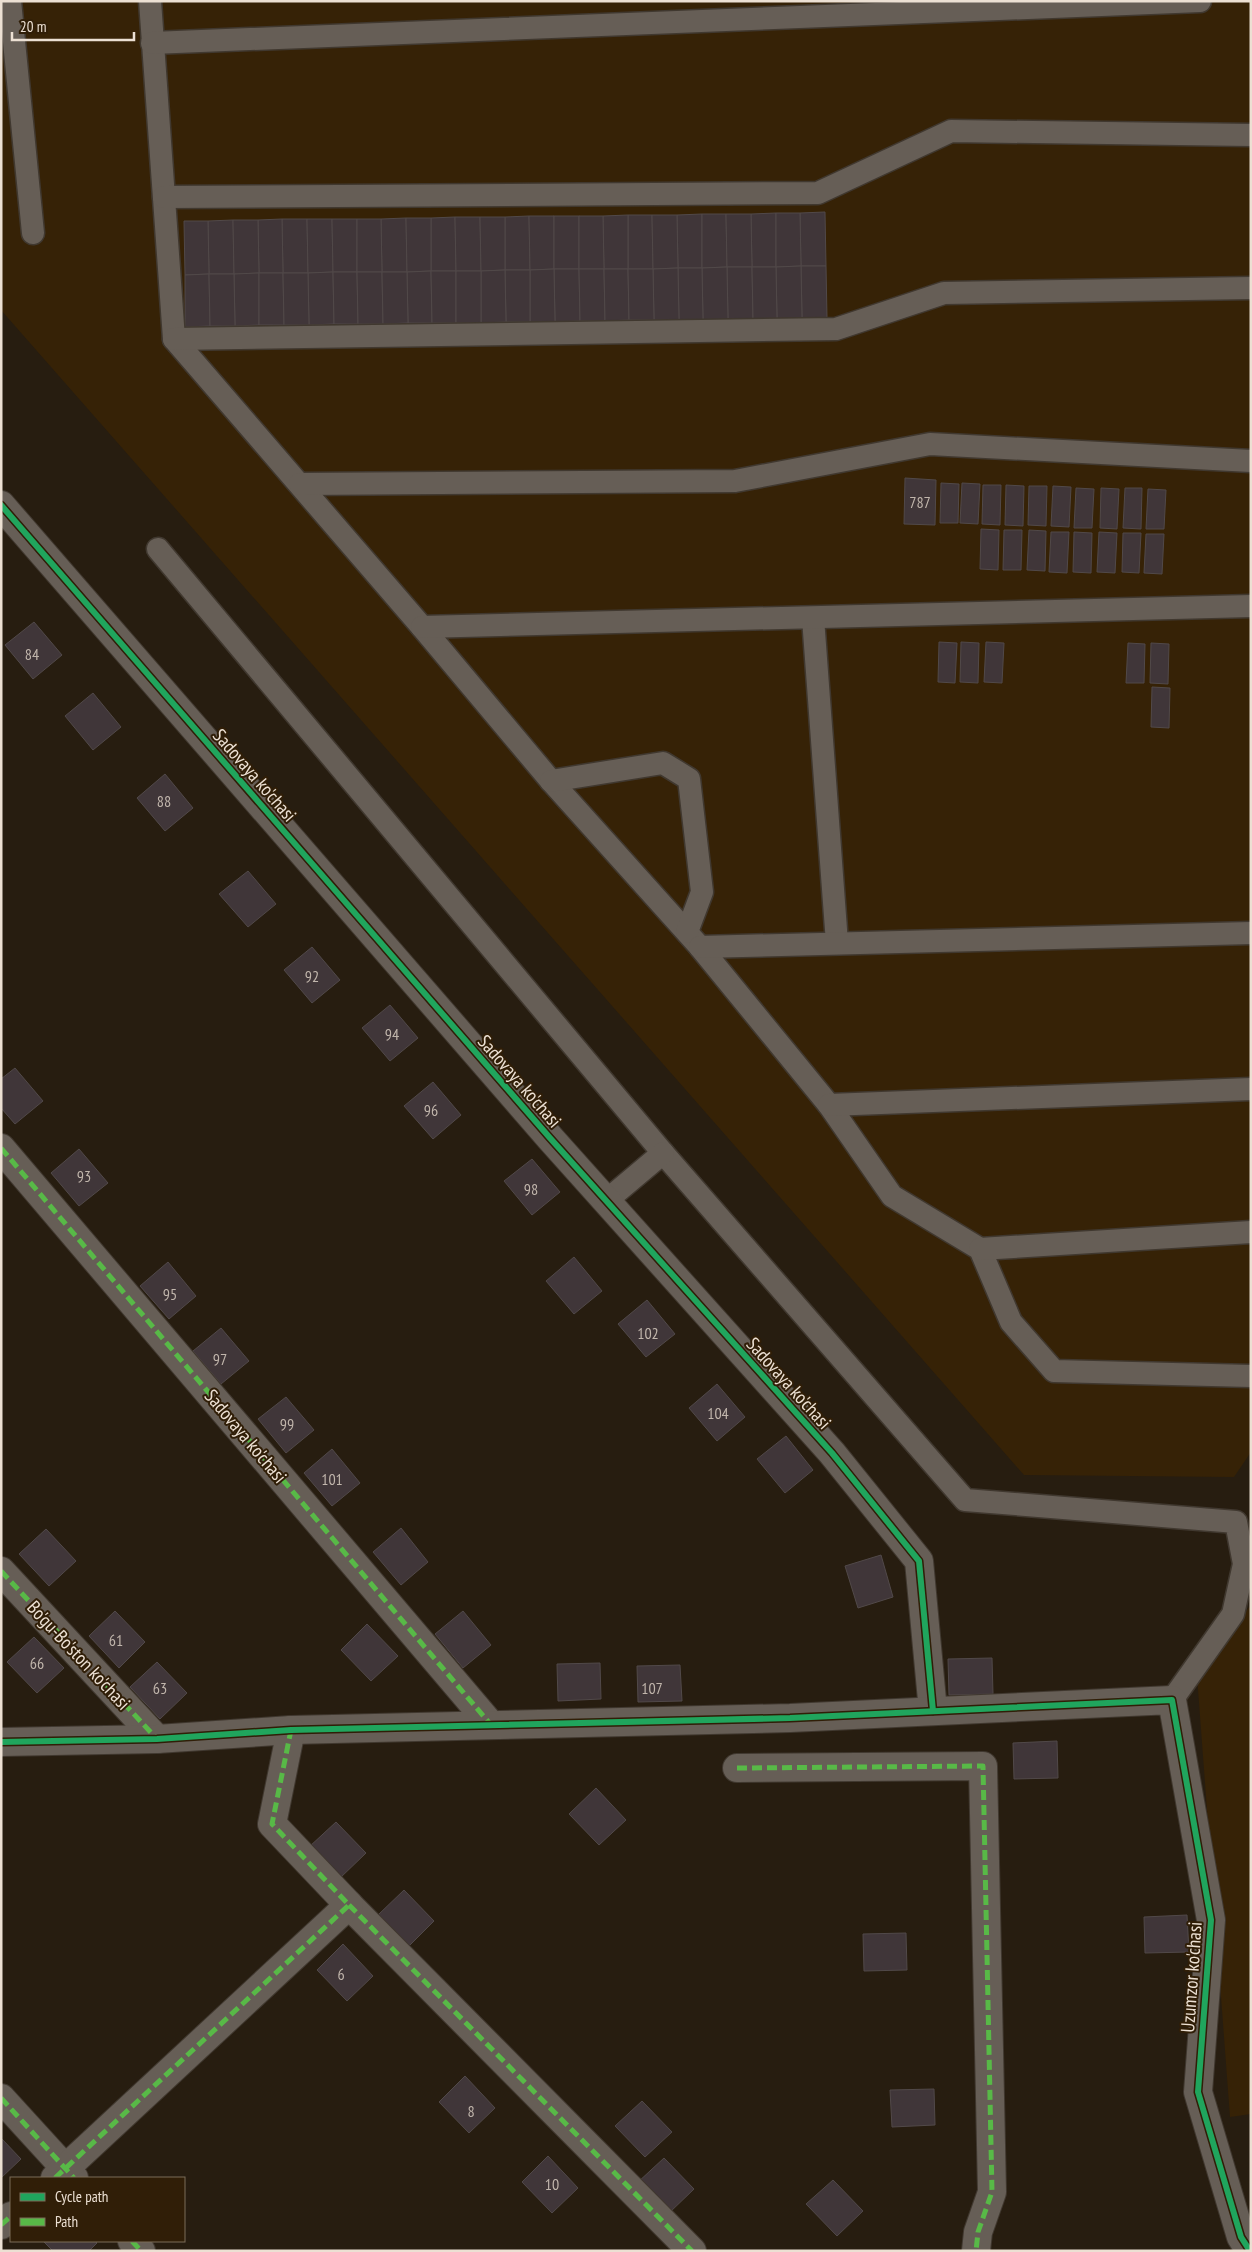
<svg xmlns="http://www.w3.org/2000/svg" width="1252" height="2252" font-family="'PT Sans Narrow',sans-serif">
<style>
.built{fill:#362206}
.building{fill:#403639;stroke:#514949}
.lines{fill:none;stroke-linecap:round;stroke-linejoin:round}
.lane-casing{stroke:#40382f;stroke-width:25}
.street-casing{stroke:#40382f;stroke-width:30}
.lane{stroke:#665e56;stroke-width:22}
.street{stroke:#665e56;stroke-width:28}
.quiet{stroke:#58b947;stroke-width:5;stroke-dasharray:10 5;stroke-linecap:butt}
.cycleway-casing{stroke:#301e07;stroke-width:9}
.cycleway{stroke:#20a55d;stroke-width:6}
.labels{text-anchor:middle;stroke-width:4;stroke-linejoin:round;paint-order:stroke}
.number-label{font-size:16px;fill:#c1b6ac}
.street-label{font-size:19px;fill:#ece0d3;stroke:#301e07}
</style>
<rect width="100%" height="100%" fill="#271d10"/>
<g class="built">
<path d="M1 1H1251V1452L1234 1477 1024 1475 1 310Z"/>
<path d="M1251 1605V2114L1230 2117 1197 1676Z"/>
</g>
<g class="building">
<path d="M825 212 826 266H801L800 213Z"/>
<path d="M776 213V267H752L751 214Z"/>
<path d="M776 213H800L801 266 776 267Z"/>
<path d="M702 214V268H678L677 215Z"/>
<path d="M702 214H726L727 267 702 268Z"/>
<path d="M726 214H751L752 267H727Z"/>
<path d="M628 215H652L653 269H628Z"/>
<path d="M628 215V269H604L603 216Z"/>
<path d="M652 215H677L678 268 653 269Z"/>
<path d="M529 216 530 270H505V217Z"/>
<path d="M529 216H554V269L530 270Z"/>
<rect x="554" y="216" width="25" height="53"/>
<path d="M579 216H603L604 269H579Z"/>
<path d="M455 217 456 271H431V218Z"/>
<path d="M455 217H480L481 271H456Z"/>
<path d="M480 217H505V270L481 271Z"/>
<path d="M406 218 407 272H382L381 219Z"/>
<path d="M406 218H431V271L407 272Z"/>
<path d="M282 219H307L308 273H283Z"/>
<path d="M282 219 283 273H259L258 220Z"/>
<path d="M307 219H332L333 272 308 273Z"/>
<path d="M332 219H357V272H333Z"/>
<path d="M357 219H381L382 272H357Z"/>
<path d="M233 220 234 274H209L208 221Z"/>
<path d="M233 220H258L259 273 234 274Z"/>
<path d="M184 221H208L209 274 185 275Z"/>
<path d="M801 266H826L827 318H802Z"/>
<path d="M801 266 802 318 777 319 776 267Z"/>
<path d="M727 267H752L753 319 728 320Z"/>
<path d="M727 267 728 320H703L702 268Z"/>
<path d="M752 267H776L777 319H753Z"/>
<path d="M678 268H702L703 320H679Z"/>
<path d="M678 268 679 320H654L653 269Z"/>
<path d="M554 269H579L580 321 555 322Z"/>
<path d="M554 269 555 322H530V270Z"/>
<path d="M579 269H604L605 321H580Z"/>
<path d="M604 269H628L629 320 605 321Z"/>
<path d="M628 269H653L654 320H629Z"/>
<path d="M505 270H530V322H506Z"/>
<path d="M505 270 506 322 481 323V271Z"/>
<path d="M431 271 432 323H408L407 272Z"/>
<path d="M431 271H456V323H432Z"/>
<rect x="456" y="271" width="25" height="52"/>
<path d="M333 272 334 324 309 325 308 273Z"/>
<path d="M333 272H357L358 324H334Z"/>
<path d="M357 272H382L383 324H358Z"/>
<path d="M382 272H407L408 323 383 324Z"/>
<path d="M259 273V325L235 326 234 274Z"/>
<path d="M259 273H283L284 325H259Z"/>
<path d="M283 273H308L309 325H284Z"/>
<path d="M209 274 210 326 185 327V275Z"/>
<path d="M209 274H234L235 326H210Z"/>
<path d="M905 478 936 480 935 525 904 524Z"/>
<path d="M941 483 959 484 958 523H940Z"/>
<path d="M962 483 980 484 978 524 960 523Z"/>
<path d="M983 485H1001L1000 525 982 524Z"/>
<path d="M1006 485 1024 486 1023 526 1005 525Z"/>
<path d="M1029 486H1047L1046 526 1028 525Z"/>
<path d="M1053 486 1071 487 1069 527 1051 526Z"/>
<path d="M1076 488 1094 489 1092 528H1074Z"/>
<path d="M1101 488 1119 489 1117 529 1100 528Z"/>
<path d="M1125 488H1142L1141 529 1123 528Z"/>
<path d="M1148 489 1166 490 1164 529H1146Z"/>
<path d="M981 529 999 530 998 570 980 569Z"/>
<path d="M1004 530H1022L1021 570H1003Z"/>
<path d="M1029 530 1046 531 1045 571 1027 570Z"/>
<path d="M1051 532H1069L1067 573 1049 572Z"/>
<path d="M1074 532 1092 533 1091 573 1073 572Z"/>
<path d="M1099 532 1117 533 1115 573 1097 572Z"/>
<path d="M1123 533H1141L1139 573 1122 572Z"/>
<path d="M1146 534H1164L1162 574 1144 573Z"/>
<path d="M34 622 62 655 33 679 5 645Z"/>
<path d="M939 642 957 643 955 683 938 682Z"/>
<path d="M961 642 979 643 978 683 960 682Z"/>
<path d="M986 642 1004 643 1002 683 984 682Z"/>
<path d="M1128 643 1145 644 1144 683H1126Z"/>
<path d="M1151 643 1169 644 1168 684 1150 683Z"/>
<path d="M1152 687 1170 688 1169 728 1151 727Z"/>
<path d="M93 693 121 727 93 750 65 716Z"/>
<path d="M165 774 193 808 165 831 137 798Z"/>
<path d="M248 871 276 904 248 927 219 894Z"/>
<path d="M312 947 340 980 312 1003 284 970Z"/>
<path d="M390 1005 418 1038 390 1061 362 1028Z"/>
<path d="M15 1068 43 1101 15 1124 1 1108V1079Z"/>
<path d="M433 1082 461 1115 433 1139 404 1106Z"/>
<path d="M79 1149 108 1183 79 1206 51 1173Z"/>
<path d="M532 1159 560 1192 532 1215 504 1181Z"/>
<path d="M574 1257 602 1291 574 1314 546 1281Z"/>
<path d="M168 1262 196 1296 169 1319 140 1286Z"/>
<path d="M647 1300 675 1334 646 1357 618 1324Z"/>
<path d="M221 1328 249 1361 221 1384 193 1351Z"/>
<path d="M717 1384 745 1417 717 1441 689 1408Z"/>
<path d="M286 1397 314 1430 286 1453 258 1419Z"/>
<path d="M786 1436 813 1470 785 1493 757 1459Z"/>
<path d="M332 1449 360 1483 332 1506 304 1473Z"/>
<path d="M401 1528 428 1562 401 1585 373 1552Z"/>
<path d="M46 1529 76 1561 49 1586 19 1554Z"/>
<path d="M881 1555 893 1597 858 1608 845 1566Z"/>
<path d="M115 1611 145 1642 119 1668 89 1636Z"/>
<path d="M463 1611 491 1645 463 1668 435 1634Z"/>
<path d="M367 1624 398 1656 371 1681 341 1650Z"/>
<path d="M34 1637 64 1668 37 1693 7 1662Z"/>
<path d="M992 1658 993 1694 949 1695 948 1659Z"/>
<path d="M157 1662 187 1693 160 1719 130 1687Z"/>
<path d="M600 1663 601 1699 558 1701 557 1664Z"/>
<path d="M680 1665 682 1701 638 1702 637 1666Z"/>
<path d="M1057 1741 1058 1778 1014 1779 1013 1743Z"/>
<path d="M596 1788 626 1820 599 1845 569 1814Z"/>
<path d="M336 1822 366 1853 339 1879 309 1847Z"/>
<path d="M404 1890 434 1921 408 1947 378 1915Z"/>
<path d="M1187 1915 1189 1952 1145 1953 1144 1917Z"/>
<path d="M906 1933 907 1970 864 1971 863 1934Z"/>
<path d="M343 1944 373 1976 347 2001 317 1970Z"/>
<path d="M465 2076 495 2108 469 2133 439 2102Z"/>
<path d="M934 2089 935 2125 892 2127 890 2090Z"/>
<path d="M642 2101 672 2132 645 2157 615 2126Z"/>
<path d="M1 2138 21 2159 1 2178Z"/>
<path d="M548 2156 578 2188 552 2213 522 2182Z"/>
<path d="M664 2158 694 2189 668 2214 637 2183Z"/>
<path d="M833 2180 863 2211 837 2236 806 2204Z"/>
<path d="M43 2241H95L97 2243 89 2251H53Z"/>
</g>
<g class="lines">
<g class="lane-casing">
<g id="lane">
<path d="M10 1 33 233"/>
<path d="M150 1 174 339 422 627 551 781 700 947 829 1105 892 1196 980 1249 1011 1322 1054 1371 1251 1376"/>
<path d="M152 43 1200 1"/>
<path d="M164 197 818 193 951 131 1251 135"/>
<path d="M174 339 836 329 944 293 1251 288"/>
<path d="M300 484 735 481 930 444 1251 461"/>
<path d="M158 549 663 1153 965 1500 1236 1522 1244 1564 1233 1614 1172 1700"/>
<path d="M813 618 837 943"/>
<path d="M422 627 1251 606"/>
<path d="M551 781 663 763 689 779 702 892 687 932"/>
<path d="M700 947 1251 933"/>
<path d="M829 1105 1251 1089"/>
<path d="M606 1201 663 1153"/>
<path d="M980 1249 1251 1232"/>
</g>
</g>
<g class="street-casing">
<g id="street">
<path d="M1 505 550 1138 832 1453 919 1561 933 1711"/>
<path d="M1 1148 491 1725"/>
<path d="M1 1571 157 1739"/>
<path d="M1 1742 157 1739 291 1730 790 1718 1172 1700 1211 1920 1198 2092 1241 2237 1250 2251"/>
<path d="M737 1768 983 1766 992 2192 978 2232 976 2251"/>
<path d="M349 1905 692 2251"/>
<path d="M1 2098 74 2178"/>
<path d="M55 2178 349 1905 272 1824 291 1730"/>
<path d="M1 2225 11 2216"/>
<path d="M132 2241 141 2251"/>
</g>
</g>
<use href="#lane" class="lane"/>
<use href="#street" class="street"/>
<g class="quiet">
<path d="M1 1148 491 1725"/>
<path d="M1 1571 157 1739"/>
<path d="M737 1768 983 1766 992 2192 978 2232 976 2251"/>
<path d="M349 1905 692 2251"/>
<path d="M1 2098 74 2178"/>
<path d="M55 2178 349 1905 272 1824 291 1730"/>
<path d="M1 2225 11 2216"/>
<path d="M132 2241 141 2251"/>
</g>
<g class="cycleway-casing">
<g id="cycleway">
<path d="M1 505 550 1138 832 1453 919 1561 933 1711"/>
<path d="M1 1742 157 1739 291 1730 790 1718 1172 1700 1211 1920 1198 2092 1241 2237 1250 2251"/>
</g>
</g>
<use href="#cycleway" class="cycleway"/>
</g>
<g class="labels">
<g class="number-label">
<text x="920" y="508">787</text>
<text x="32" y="660">84</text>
<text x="164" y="807">88</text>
<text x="312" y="982">92</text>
<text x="392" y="1040">94</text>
<text x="431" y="1116">96</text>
<text x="84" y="1182">93</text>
<text x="531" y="1195">98</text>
<text x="170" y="1300">95</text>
<text x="648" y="1339">102</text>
<text x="220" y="1365">97</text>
<text x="718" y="1419">104</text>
<text x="287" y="1430">99</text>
<text x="332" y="1485">101</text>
<text x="116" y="1646">61</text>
<text x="37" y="1669">66</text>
<text x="160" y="1694">63</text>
<text x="652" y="1694">107</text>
<text x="341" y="1980">6</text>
<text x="471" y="2117">8</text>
<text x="552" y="2190">10</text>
</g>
<g class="street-label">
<text transform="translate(255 775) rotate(49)" y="7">Sadovaya ko'chasi</text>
<text transform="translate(520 1081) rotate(49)" y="7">Sadovaya ko'chasi</text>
<text transform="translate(789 1383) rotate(48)" y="7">Sadovaya ko'chasi</text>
<text transform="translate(246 1436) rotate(50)" y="7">Sadovaya ko'chasi</text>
<text transform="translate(79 1655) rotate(47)" y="7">Bo'gu-Bo'ston ko'chasi</text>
<text transform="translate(1191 1977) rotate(-86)" y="7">Uzumzor ko'chasi</text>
</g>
</g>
<rect width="1252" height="2252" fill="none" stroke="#ece0d3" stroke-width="5"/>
<rect x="10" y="2177" width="175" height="65" fill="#301e07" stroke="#7b6c59"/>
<rect x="20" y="2193" width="25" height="8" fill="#20a55d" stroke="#7b6c59"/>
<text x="55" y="2202" font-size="15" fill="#ece0d3">Cycle path</text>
<rect x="20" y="2218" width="25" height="8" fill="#58b947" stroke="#7b6c59"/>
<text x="55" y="2227" font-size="15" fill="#ece0d3">Path</text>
<path d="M12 32v8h122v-8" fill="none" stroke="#ece0d3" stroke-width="2.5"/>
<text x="20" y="32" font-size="15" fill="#ece0d3" stroke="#301e07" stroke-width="4" paint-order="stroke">20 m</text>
</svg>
